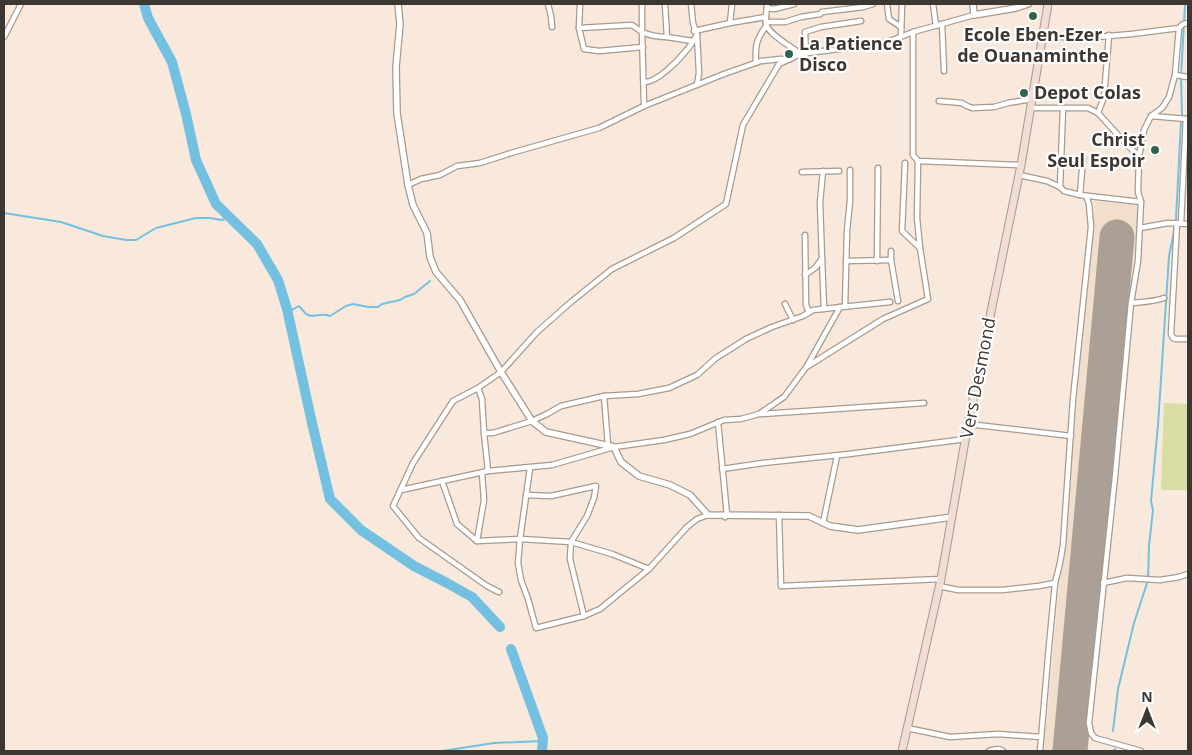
<svg xmlns="http://www.w3.org/2000/svg" width="1192" height="755" font-family="'Open Sans',sans-serif">
<style>
.built{fill:#f1decb}
.green{fill:#d7dda3}
.lines{fill:none;stroke-linecap:round;stroke-linejoin:round}
.stream{stroke:#74c0e1;stroke-width:2}
.river{stroke:#74c0e1;stroke-width:10}
.runway{stroke:#aca096;stroke-width:35}
.minor-casing{stroke:#a89a8e;stroke-width:7}
.tertiary-casing{stroke:#a89a8e;stroke-width:8}
.secondary-casing{stroke:#a89a8e;stroke-width:9}
.minor{stroke:#fff;stroke-width:4.5}
.tertiary{stroke:#fff;stroke-width:5.5}
.secondary{stroke:#f3dcd5;stroke-width:7}
.poi-dot{fill:#2f644a;stroke:#fff;stroke-width:2}
.labels{text-anchor:middle;stroke-width:4.5;stroke-linejoin:round;paint-order:stroke}
.poi-label{font-size:18px;font-weight:bold;fill:#3d3732;stroke:#fff;text-anchor:start}
.street-label{font-size:18px;fill:#3d3732;stroke:#fff}
</style>
<rect width="100%" height="100%" fill="#f8e9dc"/>
<path class="built" d="M1095 201 1139 205 1107 537 1088 751H1044Z"/>
<path class="green" d="M1164 403 1188 404V490H1161Z"/>
<g class="lines">
<g class="stream">
<path d="M1182 116 1181 77 1185 4"/>
<path d="M4 213 61 222 103 236 126 240H136L156 228 196 218H210L222 220 230 217"/>
<path d="M1176 219 1181 122"/>
<path d="M287 309 292 310 299 306C302 309 305 314 308 315 314 318 321 312 330 316L346 306 353 304 368 307H378L382 304 400 300 405 297 414 294 430 281"/>
<path d="M1113 731 1118 689 1134 623 1148 580 1149 546 1153 510 1151 501 1158 425 1169 256 1175 227"/>
<path d="M442 751 494 743 543 741"/>
<path d="M1113 751 1115 749"/>
</g>
<g class="river">
<path d="M144 4 148 18 172 62 186 114 196 160 216 204 257 244 278 280 287 309 312 423 330 499 361 530 414 566 447 583 472 597 500 627"/>
<path d="M511 649 543 738 542 751"/>
</g>
<path class="runway" d="M1070 751 1117 237"/>
<g class="minor-casing">
<g id="minor">
<path d="M548 4 551 16 552 27"/>
<path d="M580 4 579 28 584 49 599 51 643 47"/>
<path d="M642 4V32C651 36 658 37 667 37L665 4"/>
<path d="M691 4 693 23 697 35 699 73 697 85"/>
<path d="M767 4C767 10 765 18 766 24 769 35 791 46 800 54"/>
<path d="M887 4 889 19 901 27"/>
<path d="M933 4 936 26"/>
<path d="M767 8 774 9 794 4"/>
<path d="M766 22H785L801 17 820 14 822 12 863 7 873 4"/>
<path d="M730 23 732 4"/>
<path d="M942 24 944 71"/>
<path d="M579 28 632 25 642 32 644 106"/>
<path d="M694 31 730 23 766 17"/>
<path d="M913 32V155L918 161 1021 165"/>
<path d="M901 36 902 4"/>
<path d="M4 37 21 4"/>
<path d="M667 37 692 41"/>
<path d="M1043 37H1097L1132 34 1179 28 1183 24 1188 23"/>
<path d="M806 54 805 32 821 27 861 21"/>
<path d="M756 63C755 46 756 40 766 26"/>
<path d="M1175 75 1188 77"/>
<path d="M644 82C656 83 677 62 685 52 690 47 693 41 697 35"/>
<path d="M939 101 962 103 967 106 972 108 994 107 1008 103 1032 99"/>
<path d="M1031 108H1088L1098 113 1127 145 1139 156"/>
<path d="M1098 113 1104 97 1109 35"/>
<path d="M1151 116 1187 119"/>
<path d="M918 161 917 218 920 248"/>
<path d="M802 172 839 171"/>
<path d="M1019 175 1047 181 1060 187 1064 191 1080 195 1141 202"/>
<path d="M408 185 421 179 440 175 457 166 480 163 511 153 599 128 644 106 724 74 761 61 780 59H790L800 54 885 43 913 32 974 15"/>
<path d="M1060 187 1063 108"/>
<path d="M1080 195 1083 158"/>
<path d="M1177 223 1171 334 1173 338 1176 339H1188"/>
<path d="M1181 223 1186 119"/>
<path d="M1140 228 1168 223 1188 224"/>
<path d="M805 235 806 305 809 312"/>
<path d="M891 251V260L898 301"/>
<path d="M822 259 824 309"/>
<path d="M846 261 891 260"/>
<path d="M877 261 878 168"/>
<path d="M805 275 815 268 822 259 820 202 823 171"/>
<path d="M1131 303C1142 302 1153 302 1164 298"/>
<path d="M785 304 793 320"/>
<path d="M845 306 847 231 850 201V170"/>
<path d="M808 366 883 319 928 299 920 248 902 231 905 163"/>
<path d="M478 388 482 399 484 433 488 471"/>
<path d="M604 396 608 445"/>
<path d="M761 414 924 403"/>
<path d="M718 422 727 515 725 517"/>
<path d="M968 424 1071 436"/>
<path d="M484 433H493L532 421 547 414 561 406 604 396 638 394 669 388 697 375 716 358 746 339 772 327 803 316 813 310 890 302"/>
<path d="M530 468 520 539 518 563 521 580 528 599 536 628 584 616 600 609 649 569 687 527 697 519 708 515"/>
<path d="M722 469 763 463 849 454 966 439"/>
<path d="M442 481 457 524 477 541 520 539 571 542 612 554 649 569"/>
<path d="M401 490 488 471 552 465 614 447 664 440 690 434 724 420 741 419 759 414 784 397 807 366 840 307"/>
<path d="M526 495 551 496 596 486 594 498 587 516 571 542 570 559 584 616"/>
<path d="M779 515 781 586 941 579"/>
<path d="M823 523 837 456"/>
<path d="M477 541 484 500 482 473"/>
<path d="M1103 583 1127 578 1160 580 1179 577 1188 574"/>
<path d="M939 586 958 590H1002L1039 586 1055 583"/>
<path d="M499 592 487 586 419 538 393 506 413 463 453 401 478 388 501 372 537 332 571 302 612 269 674 238 726 204 743 125 779 64 790 59"/>
<path d="M907 728 950 737 998 734 1041 737"/>
<path d="M989 751C993 749 999 748 1003 751"/>
<path d="M1040 751 1048 657 1055 583 1060 563 1063 545 1073 399 1091 227 1089 204 1086 196"/>
<path d="M1141 751 1095 738 1091 733 1089 723 1115 477 1131 303 1138 261 1141 202 1138 192 1139 156 1144 130 1151 116 1162 108 1169 97 1175 75 1179 28"/>
</g>
</g>
<g class="tertiary-casing">
<g id="tertiary">
<path d="M398 4 400 24 396 67 397 113 408 185 413 205 427 233 430 257 436 272 460 300 501 372 532 421 546 432 614 447 621 462 639 476 670 485 690 495 708 515 809 516 830 526 858 530 952 517"/>
<path d="M973 4 974 15 1016 8 1028 4"/>
</g>
</g>
<g class="secondary-casing">
<path id="secondary" d="M902 751 941 579 968 424 1021 165 1048 4"/>
</g>
<use href="#minor" class="minor"/>
<use href="#tertiary" class="tertiary"/>
<use href="#secondary" class="secondary"/>
</g>
<g class="poi-dot">
<circle cx="1033" cy="16" r="5"/>
<circle cx="789" cy="54" r="5"/>
<circle cx="1024" cy="93" r="5"/>
<circle cx="1155" cy="150" r="5"/>
</g>
<g class="labels">
<g class="poi-label">
<text x="1033" y="41" text-anchor="middle">Ecole Eben-Ezer<tspan x="1033" dy="21">de Ouanaminthe</tspan></text>
<text x="799" y="50">La Patience<tspan x="799" dy="21">Disco</tspan></text>
<text x="1034" y="99">Depot Colas</text>
<text x="1145" y="146" text-anchor="end">Christ<tspan x="1145" dy="21">Seul Espoir</tspan></text>
</g>
<g class="street-label">
<text transform="translate(978 378) rotate(-79)" y="6">Vers Desmond</text>
</g>
</g>
<rect width="1192" height="755" fill="none" stroke="#3d3732" stroke-width="10"/>
<g transform="translate(1147 710)" stroke="#ffffff" stroke-width="4" paint-order="stroke">
<path d="M0-4L9 19L0 12L-9 19Z" fill="#3d3732"/>
<text y="-8" font-size="14" font-weight="bold" text-anchor="middle" fill="#3d3732">N</text>
</g>
</svg>
